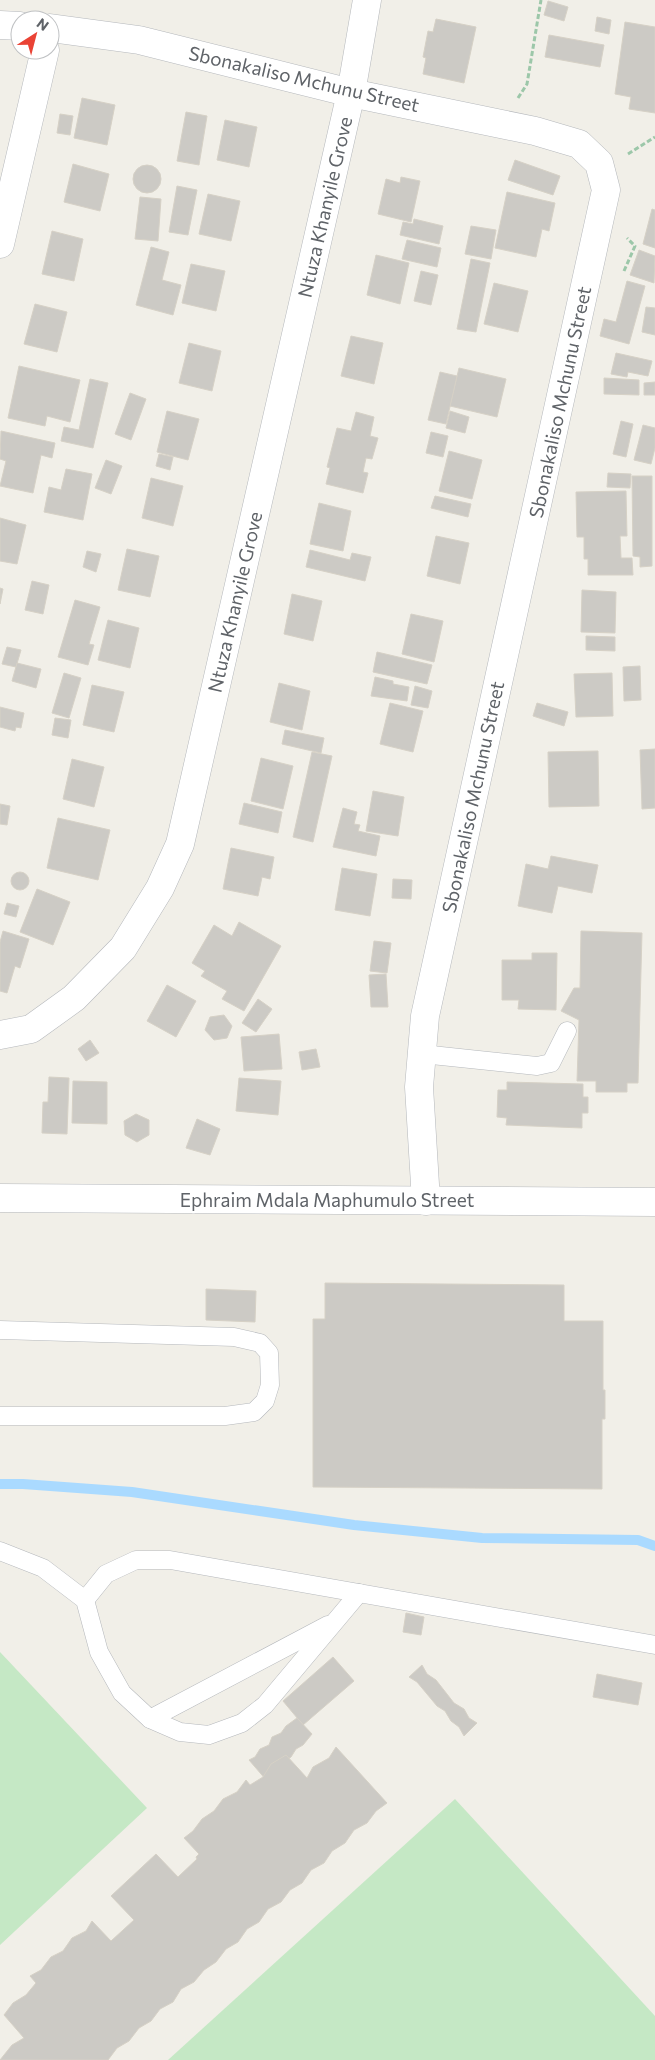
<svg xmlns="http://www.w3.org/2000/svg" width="655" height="2060" font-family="Commissioner,sans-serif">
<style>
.green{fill:#c5e8c5}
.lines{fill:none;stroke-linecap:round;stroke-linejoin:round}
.stream{stroke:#aadaff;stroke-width:10}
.building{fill:#cccac5;stroke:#d6d1c6}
.lane-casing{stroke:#b5b8bc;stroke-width:19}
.street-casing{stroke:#b5b8bc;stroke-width:29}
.path{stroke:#9cc7a9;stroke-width:3;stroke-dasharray:5 2.5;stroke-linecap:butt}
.lane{stroke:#fff;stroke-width:18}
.street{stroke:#fff;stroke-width:28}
.labels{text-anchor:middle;stroke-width:4.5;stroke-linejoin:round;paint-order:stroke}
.street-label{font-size:19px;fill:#5f6368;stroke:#fff}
</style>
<rect width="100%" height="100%" fill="#f1efe8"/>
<g class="green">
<path d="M0 1652 147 1808 0 1945Z"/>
<path d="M455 1799 655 2016V2060H168Z"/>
</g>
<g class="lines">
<path class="stream" d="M0 1484H23L132 1492 354 1525 482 1538 638 1540 655 1546"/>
</g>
<g class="building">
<path d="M548 1 568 7 564 21 544 15Z"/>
<path d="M597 17 611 20 609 34 595 31Z"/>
<path d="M436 19 476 27 464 83 423 74 426 58 423 57 428 31 433 32Z"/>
<path d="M625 22 655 27V113L629 109 631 97 615 94Z"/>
<path d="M549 35 604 45 600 67 545 57Z"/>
<path d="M82 98 115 105 107 145 74 138Z"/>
<path d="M186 112 207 116 199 165 177 161Z"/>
<path d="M60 114 73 116 70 135 57 133Z"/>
<path d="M225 120 257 127 249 167 217 160Z"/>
<path d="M515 160 560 176 553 195 508 180Z"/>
<path d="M73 164 109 174 100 211 64 202Z"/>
<circle cx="147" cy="179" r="14"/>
<path d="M401 177 420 181 411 222 378 214 386 179 400 183Z"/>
<path d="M177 186 197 190 188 235 169 232Z"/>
<path d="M507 192 555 203 549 231 542 229 536 257 495 248Z"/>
<path d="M208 194 240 201 231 241 199 234Z"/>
<path d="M140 197 161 199 158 241 135 239Z"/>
<path d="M652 209 655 210V248L643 244Z"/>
<path d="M414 219 443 226 439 244 400 235 403 222 413 224Z"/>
<path d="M471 226 496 230 491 259 465 254Z"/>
<path d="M52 231 83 239 74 281 42 274Z"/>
<path d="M407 240 441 248 437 267 402 259Z"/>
<path d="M151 247 169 252 162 280 181 285 173 315 136 305Z"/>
<path d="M639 250 655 256 654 283 630 275Z"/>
<path d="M376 255 409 263 400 304 367 295Z"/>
<path d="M471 259 490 263 476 332 457 329Z"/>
<path d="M191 264 225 271 216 311 182 303Z"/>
<path d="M421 271 438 275 431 305 414 301Z"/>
<path d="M627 281 645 286 629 344 600 336 604 319 616 322Z"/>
<path d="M494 283 528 291 518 332 484 324Z"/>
<path d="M35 304 67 312 57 352 24 344Z"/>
<path d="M646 307 655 308V335L642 332Z"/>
<path d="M351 336 383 343 374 384 341 376Z"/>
<path d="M189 343 221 351 212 391 179 383Z"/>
<path d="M616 353 652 361 648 376 628 372 627 377 611 374Z"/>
<path d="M19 366 80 380 70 422 47 416 45 426 8 418Z"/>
<path d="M459 368 506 379 497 417 450 406Z"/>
<path d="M440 372 457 376 446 424 428 420Z"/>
<path d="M604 378 639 380V395L604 394Z"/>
<path d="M90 379 108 383 93 448 61 441 64 427 79 430Z"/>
<path d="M655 382V395H644V383Z"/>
<path d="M130 393 146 399 131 440 115 434Z"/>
<path d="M167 411 199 419 188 460 157 452Z"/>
<path d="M450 411 469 417 465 433 446 428Z"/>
<path d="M356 412 374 417 370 436 378 438 372 459 366 458 363 472 368 473 363 493 326 484 330 468 327 467 337 428 351 431Z"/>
<path d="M621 421 633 424 626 457 613 454Z"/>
<path d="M643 425 655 428V448L651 464 634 460Z"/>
<path d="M1 431 55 443 52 458 41 455 33 493 0 486 6 461 0 459Z"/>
<path d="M431 432 448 436 443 457 426 453Z"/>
<path d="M449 451 482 460 472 499 439 491Z"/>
<path d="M159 454 173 457 170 470 156 466Z"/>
<path d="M106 460 122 466 111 494 95 488Z"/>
<path d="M66 469 92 474 83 520 44 512 49 487 61 490Z"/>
<path d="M608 473 631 474 630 488 607 487Z"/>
<path d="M632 476H652V566L640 567V557L633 556Z"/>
<path d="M151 478 183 486 173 526 142 518Z"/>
<path d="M626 491 627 536H620L621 558H632L633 575H588V559H584V537H577L576 492Z"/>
<path d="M435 496 471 504 468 517 431 508Z"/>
<path d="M319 503 351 511 343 551 310 544Z"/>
<path d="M0 518 26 525 17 564 0 561Z"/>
<path d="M436 536 469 543 460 584 427 576Z"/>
<path d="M127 549 159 556 150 597 118 590Z"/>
<path d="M310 550 350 560 352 553 371 557 365 581 306 567Z"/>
<path d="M87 551 101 554 96 572 83 567Z"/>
<path d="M32 581 49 585 43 614 25 610Z"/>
<path d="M0 588 3 589 0 604Z"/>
<path d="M582 590 616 592 615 633 581 632Z"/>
<path d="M292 594 322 601 313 641 284 634Z"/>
<path d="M75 600 100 607 89 644 94 645 88 665 58 657Z"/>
<path d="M411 614 443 621 434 662 402 654Z"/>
<path d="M108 620 139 628 130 668 98 660Z"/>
<path d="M586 636 615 637V651L586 650Z"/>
<path d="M7 647 21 650 16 667 2 664Z"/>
<path d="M377 652 432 665 427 684 373 672Z"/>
<path d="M17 663 41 669 36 688 12 681Z"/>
<path d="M640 666 641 700 624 701 623 667Z"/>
<path d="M64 673 81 678 69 718 52 713Z"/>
<path d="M612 673 613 716 576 717 574 674Z"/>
<path d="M375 677 393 681V684L409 687 407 701 371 696Z"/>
<path d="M279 683 310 691 302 730 270 722Z"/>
<path d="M92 685 124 692 114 732 83 725Z"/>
<path d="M415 686 432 691 428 708 411 705Z"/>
<path d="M390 703 423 711 413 752 380 744Z"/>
<path d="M537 703 568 712 564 726 533 716Z"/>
<path d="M0 707 24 713 21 728 16 727 15 731 0 727Z"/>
<path d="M55 718 71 720 68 738 52 735Z"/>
<path d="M285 730 324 738 321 753 282 744Z"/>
<path d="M655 749V808L642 809 640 750Z"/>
<path d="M598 751 599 806 549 807 548 752Z"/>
<path d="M312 752 332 756 313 842 293 837Z"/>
<path d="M261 758 293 766 283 809 251 801Z"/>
<path d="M72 759 104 767 94 807 63 799Z"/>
<path d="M373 791 404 797 398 836 366 831Z"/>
<path d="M244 803 282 812 278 833 239 824Z"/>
<path d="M0 804 10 806 7 825 0 824Z"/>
<path d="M343 808 357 812 354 824 360 825 358 831 380 836 376 856 333 847Z"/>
<path d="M58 818 110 830 98 880 47 868Z"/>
<path d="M231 848 274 857 270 879 262 877 258 896 223 889Z"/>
<path d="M551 856 598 865 592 893 558 886 552 913 518 906 526 864 548 869Z"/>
<path d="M342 868 377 874 370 916 335 910Z"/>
<circle cx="20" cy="881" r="9"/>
<path d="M393 879 412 880 411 899 392 898Z"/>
<path d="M37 889 70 902 53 945 20 932Z"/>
<path d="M7 903 19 906 16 917 4 914Z"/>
<path d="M239 922 281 946 244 1011 222 999 227 991 201 976 205 971 192 963 214 925 232 936Z"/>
<path d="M3 931 29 939 20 968 15 966 7 993 0 991V942Z"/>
<path d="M581 931 642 933 638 1083H627V1092H596V1081H577L579 1020 561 1011 574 988H580Z"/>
<path d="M374 941 391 943 387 973 370 971Z"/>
<path d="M532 953H557L556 1010 518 1009 519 1000H502V960H532Z"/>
<path d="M386 974 388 1007H371L369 975Z"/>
<path d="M167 985 196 1001 176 1037 147 1021Z"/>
<path d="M258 999 272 1009 256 1032 242 1023Z"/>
<path d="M224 1015 232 1026 227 1038 214 1040 205 1030 210 1017Z"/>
<path d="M279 1034 282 1069 244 1071 241 1037Z"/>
<path d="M90 1040 99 1053 86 1061 78 1049Z"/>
<path d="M316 1049 320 1067 302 1070 299 1052Z"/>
<path d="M49 1077 69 1078 67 1134 42 1133 43 1102H48Z"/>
<path d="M239 1078 281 1081 278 1115 236 1111Z"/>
<path d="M73 1081 107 1082V1124L72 1123Z"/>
<path d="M507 1082 583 1084V1097H588V1113H582V1128L506 1125 507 1118 497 1117 498 1090H507Z"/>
<path d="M136 1114 149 1120V1135L137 1142 125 1135 124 1121Z"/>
<path d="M197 1119 220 1129 210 1155 186 1148Z"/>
<path d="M325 1283 564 1285V1321H603V1390H605V1419H602V1489L313 1487V1319H325Z"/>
<path d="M206 1289 256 1291 255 1322 206 1320Z"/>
<path d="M406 1613 424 1617 421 1635 403 1632Z"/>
<path d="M333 1657 354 1681 303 1725 283 1701Z"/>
<path d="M422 1665 427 1674 436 1680 454 1703 464 1709 469 1718 477 1723 464 1736 459 1727 451 1721 445 1711 437 1706 417 1682 409 1677Z"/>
<path d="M597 1674 642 1683 638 1705 593 1697Z"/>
<path d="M297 1718 312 1734 303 1745 296 1749 291 1757 284 1762 279 1769 272 1772 267 1781 249 1760 255 1757 260 1749 269 1745 272 1737 281 1733 286 1726Z"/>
<path d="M336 1747 387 1803 376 1811 367 1823 354 1830 345 1843 332 1851 324 1863 311 1870 302 1883 290 1890 281 1902 268 1909 259 1922 247 1929 238 1942 226 1949 216 1962 204 1970 194 1982 181 1989 173 2002 160 2009 151 2021 139 2028 129 2041 117 2048 108 2060H0L12 2045 24 2038 4 2015 13 2003 26 1995 36 1983 30 1976 41 1970 51 1957 63 1951 72 1938 86 1931 92 1921 111 1941 134 1920 111 1896 156 1854 178 1877 197 1859 196 1857 199 1854 184 1838 193 1831 202 1819 214 1811 223 1799 237 1792 246 1780 250 1785 263 1777 271 1764 286 1755 307 1778 313 1767 329 1758Z"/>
</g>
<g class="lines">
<g class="lane-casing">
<g id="lane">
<path d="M422 1054 537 1066 551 1063 567 1031"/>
<path d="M0 1330 234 1337 260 1343 269 1353 270 1385 265 1401 254 1412 225 1416H0"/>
<path d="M0 1551 43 1568 85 1600 99 1652 122 1693 150 1719 180 1732 209 1735 242 1723 265 1705 359 1593"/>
<path d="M85 1600 106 1574 136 1560H170L655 1645"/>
<path d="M150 1719 328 1625"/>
</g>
</g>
<g class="street-casing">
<g id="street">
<path d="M0 25 20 26"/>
<path d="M50 28 139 40 351 93 535 131 579 144 599 163 606 190 425 1016 419 1087 426 1201"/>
<path d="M0 244 45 50"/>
<path d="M0 1035 31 1029 74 998 123 948 160 888 180 844 351 93 367 0"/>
<path d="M0 1198 655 1202"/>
</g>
</g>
<g class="path">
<path d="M518 98 527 84 541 0"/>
<path d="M628 154 655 137"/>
<path d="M624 271 635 246 627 238"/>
</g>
<use href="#lane" class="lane"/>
<use href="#street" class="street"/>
</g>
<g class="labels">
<g class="street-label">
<text transform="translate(304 79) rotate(13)" y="7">Sbonakaliso Mchunu Street</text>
<text transform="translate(325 207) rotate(-77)" y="7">Ntuza Khanyile Grove</text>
<text transform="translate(560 402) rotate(-78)" y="7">Sbonakaliso Mchunu Street</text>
<text transform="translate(235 602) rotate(-77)" y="7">Ntuza Khanyile Grove</text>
<text transform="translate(473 797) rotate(-78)" y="7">Sbonakaliso Mchunu Street</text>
<text x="327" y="1207">Ephraim Mdala Maphumulo Street</text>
</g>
</g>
<g transform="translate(35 35) rotate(36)"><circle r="24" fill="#ffffff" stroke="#bfc1c3"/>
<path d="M0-4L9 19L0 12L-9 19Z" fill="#ea4335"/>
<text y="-8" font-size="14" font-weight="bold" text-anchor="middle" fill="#5f6368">N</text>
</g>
</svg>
